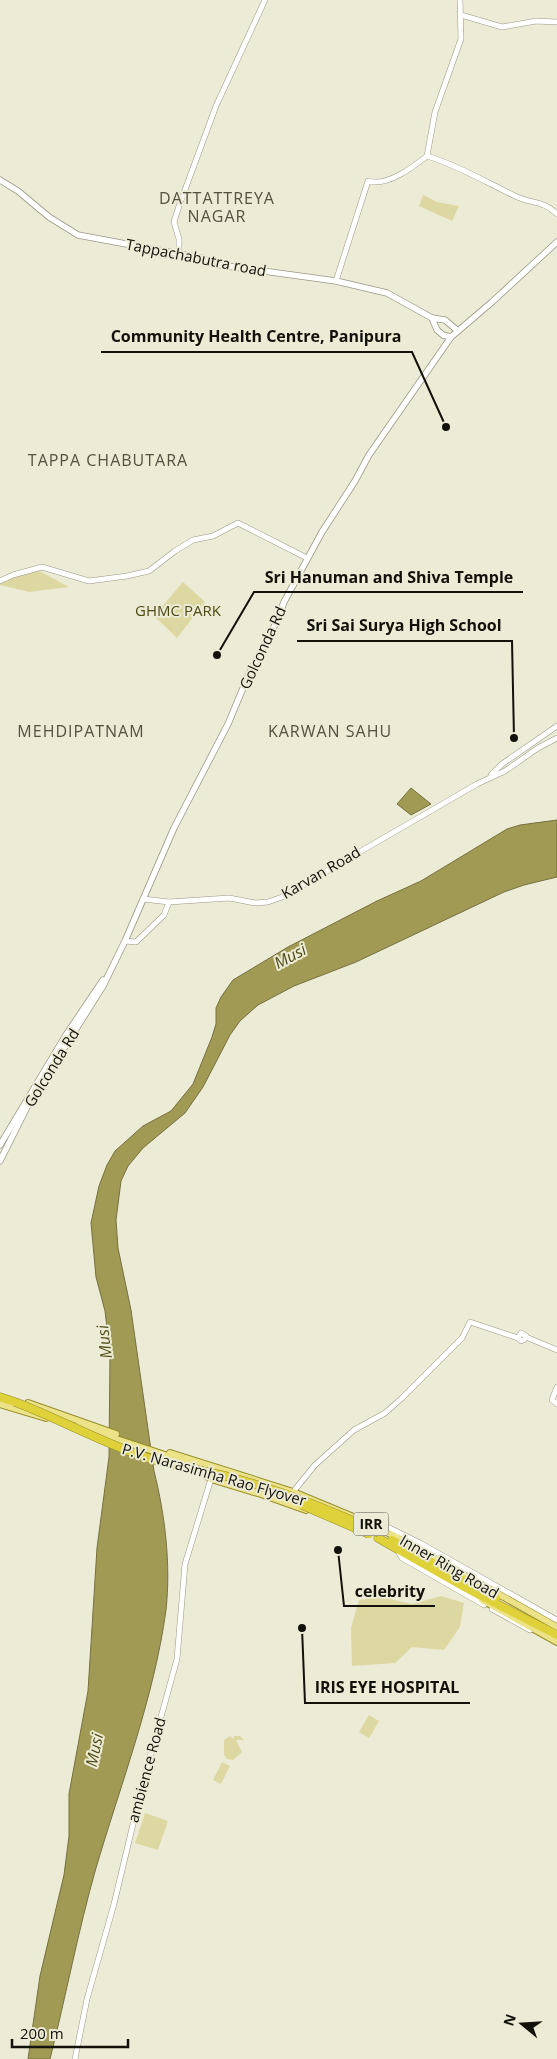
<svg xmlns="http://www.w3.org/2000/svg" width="557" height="2059" font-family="'Open Sans',sans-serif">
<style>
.green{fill:#ddd8a2}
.water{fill:#a19a55;stroke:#76713e}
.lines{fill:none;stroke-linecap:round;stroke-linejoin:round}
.tertiary-casing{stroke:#999885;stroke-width:6}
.secondary-casing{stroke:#999885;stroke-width:7}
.primary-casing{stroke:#978e29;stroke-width:8}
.motorway-casing{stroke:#978e29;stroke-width:9}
.tertiary{stroke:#fff;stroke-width:5}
.secondary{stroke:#fff;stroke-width:5.5}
.primary{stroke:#ece389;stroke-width:6}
.motorway{stroke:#dfd13a;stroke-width:8}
.motorway-bridge-casing{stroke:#978e29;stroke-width:9;stroke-linecap:butt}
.motorway-bridge{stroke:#dfd13a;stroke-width:8}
.labels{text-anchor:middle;stroke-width:4;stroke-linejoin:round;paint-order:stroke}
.shield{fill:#ecebd6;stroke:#535247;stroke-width:1}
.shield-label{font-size:14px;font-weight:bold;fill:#12110a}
.street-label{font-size:15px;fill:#12110a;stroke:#ecebd6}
.park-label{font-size:15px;fill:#4f4a14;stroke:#ecebd6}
.neighbourhood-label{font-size:16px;letter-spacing:1px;fill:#535140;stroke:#ecebd6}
.water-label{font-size:16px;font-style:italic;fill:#504a14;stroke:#ecebd6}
.leader{fill:none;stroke:#12110a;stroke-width:2}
.callout-dot{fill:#12110a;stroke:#ecebd6;stroke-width:2}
.callout-label{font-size:16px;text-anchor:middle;font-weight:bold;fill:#12110a;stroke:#ecebd6;stroke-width:4;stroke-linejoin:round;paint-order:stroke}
</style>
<rect width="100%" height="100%" fill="#ecebd6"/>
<g class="green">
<path d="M423 195 437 202 459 206 452 221 419 206Z"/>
<path d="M34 568 69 587 29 592 0 585V582Z"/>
<path d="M183 582 205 602 177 638 154 616Z"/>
<path d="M441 1596 464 1603 460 1627 444 1650 412 1647 395 1663 352 1666 351 1628 359 1600 381 1597 412 1604Z"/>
<path d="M369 1715 379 1721 369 1738 359 1732Z"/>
<path d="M230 1736 234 1739V1736H240L244 1740H236L242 1752 233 1760 227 1759 224 1755V1740Z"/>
<path d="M222 1762 230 1766 221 1784 213 1780Z"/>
<path d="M145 1813 168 1821 158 1850 135 1843Z"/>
</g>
<g class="water">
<path d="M411 788 431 804 411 815 397 804Z"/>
<path d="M557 820V877L524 885 504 892 356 962 294 986 258 1005 240 1021 230 1035 203 1087 185 1113 143 1148 128 1166 121 1181 116 1220 118 1248 131 1310 154 1471C165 1515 171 1564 166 1610 154 1698 121 1783 96 1868 78 1931 66 1996 50 2059H28L40 1976 64 1875 69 1836V1794L88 1691 97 1548 109 1457 110 1354 105 1311 96 1277 91 1223 99 1186 107 1165 115 1151 143 1126 171 1111 193 1084 212 1037 216 1024V1008L221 997 233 980 288 947 377 901 421 881 507 829 520 825Z"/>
</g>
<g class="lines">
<g class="tertiary-casing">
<g id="tertiary">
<path d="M461 15 502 27 536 21 557 22"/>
<path d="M427 156 435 112 461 39 460 0"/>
<path d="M179 255V239L174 222 179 206 216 106 265 0"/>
<path d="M336 281 368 181C387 187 413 167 427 156 459 166 486 182 515 196 531 204 543 200 557 214"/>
<path d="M0 581 13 575 42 567 89 581 127 576 149 571 175 551 193 540 213 536 238 523 307 558"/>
<path d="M491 775 502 764 557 726"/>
<path d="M143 899 169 902"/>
<path d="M125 941 136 942 164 915 169 902 229 898 255 903 268 902 282 897 477 784 505 771 538 748 557 738"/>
<path d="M526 1337 557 1350"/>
<path d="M557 1387 552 1400 557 1404"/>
<path d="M288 1503 293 1492 315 1465 354 1430 385 1413 402 1398 462 1338 470 1322 518 1338 521 1341 524 1340 526 1336 521 1333 518 1338"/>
<path d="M363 1521 365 1516 420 1543 557 1620"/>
<path d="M399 1553 402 1558 484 1605"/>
<path d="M492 1609 530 1630"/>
<path d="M75 2059 87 1999 114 1904 143 1782 177 1659 185 1564 211 1479"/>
</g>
</g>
<g class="secondary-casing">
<g id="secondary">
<path d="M0 180 18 191 49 217 78 235 201 258 219 265 336 281 387 293 432 318 437 330 443 335 451 337"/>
<path d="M432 318 445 320 458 331"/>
<path d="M0 1145 66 1035 103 980"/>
<path d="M0 1161 27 1107 103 986 125 941 174 828 228 724 249 674 277 621 284 602 322 532 355 481 369 455 451 337 492 302 557 242"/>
</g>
</g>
<g class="primary-casing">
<g id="primary">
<path d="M28 1403 116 1434"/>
<path d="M0 1404 46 1418"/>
<path d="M77 1426 171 1457 193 1466 211 1479 261 1494 306 1510"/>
<path d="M170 1453 293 1492 363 1521 401 1539 557 1627"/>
<path d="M482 1600 557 1642"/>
</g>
</g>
<g class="motorway-casing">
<g id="motorway">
<path d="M0 1397 15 1402"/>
<path d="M378 1538 466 1588 557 1635"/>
<path d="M392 1540 496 1598"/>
</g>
</g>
<use href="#tertiary" class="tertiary"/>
<use href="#secondary" class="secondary"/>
<use href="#primary" class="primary"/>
<use href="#motorway" class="motorway"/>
<g class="motorway-bridge-casing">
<g id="motorway-bridge">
<path d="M15 1402C60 1419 102 1443 148 1458 174 1466 200 1470 226 1476 279 1490 330 1509 379 1533"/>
<path d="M302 1505 369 1534"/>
</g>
</g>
<use href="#motorway-bridge" class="motorway-bridge"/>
</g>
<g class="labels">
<rect class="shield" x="353.5" y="1512.5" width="35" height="23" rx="4"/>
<g class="shield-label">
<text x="371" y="1529">IRR</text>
</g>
<g class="street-label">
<text transform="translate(196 258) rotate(11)" y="5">Tappachabutra road</text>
<text transform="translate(263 648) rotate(-65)" y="5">Golconda Rd</text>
<text transform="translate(321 873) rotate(-30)" y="5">Karvan Road</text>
<text transform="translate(52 1068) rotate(-58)" y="5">Golconda Rd</text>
<text transform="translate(214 1475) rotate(16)" y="5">P.V. Narasimha Rao Flyover</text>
<text transform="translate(449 1567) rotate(30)" y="5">Inner Ring Road</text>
<text transform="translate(147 1770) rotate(-75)" y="5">ambience Road</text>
</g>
<g class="park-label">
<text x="178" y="616">GHMC PARK</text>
</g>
<g class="neighbourhood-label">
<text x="217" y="204">DATTATTREYA<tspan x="217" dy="18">NAGAR</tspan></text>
<text x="108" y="466">TAPPA CHABUTARA</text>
<text x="81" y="737">MEHDIPATNAM</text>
<text x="330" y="737">KARWAN SAHU</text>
</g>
<g class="water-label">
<text transform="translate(290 956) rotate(-28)" y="6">Musi</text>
<text transform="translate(104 1342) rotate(-97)" y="6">Musi</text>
<text transform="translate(94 1750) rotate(-78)" y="6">Musi</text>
</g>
</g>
<path class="leader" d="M446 427L412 352H101M217 655L254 592H523M514 738L512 641H297M338 1550L344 1606H435M302 1628L305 1703H470"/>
<g class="callout-dot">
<circle cx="446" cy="427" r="5"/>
<circle cx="217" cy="655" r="5"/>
<circle cx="514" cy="738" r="5"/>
<circle cx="338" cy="1550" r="5"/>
<circle cx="302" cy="1628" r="5"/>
</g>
<g class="callout-label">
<text x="256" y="342">Community Health Centre, Panipura</text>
<text x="389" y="583">Sri Hanuman and Shiva Temple</text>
<text x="404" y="631">Sri Sai Surya High School</text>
<text x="390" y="1597">celebrity</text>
<text x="387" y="1693">IRIS EYE HOSPITAL</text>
</g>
<g transform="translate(522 2024) rotate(288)" stroke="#ecebd6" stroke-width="4" paint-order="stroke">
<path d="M0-4L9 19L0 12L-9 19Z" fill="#12110a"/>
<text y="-8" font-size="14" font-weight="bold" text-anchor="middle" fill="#12110a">N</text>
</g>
<path d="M12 2039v8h116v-8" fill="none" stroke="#12110a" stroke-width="2.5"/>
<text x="20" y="2039" font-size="15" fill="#12110a" stroke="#ecebd6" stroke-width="4" paint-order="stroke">200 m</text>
</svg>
